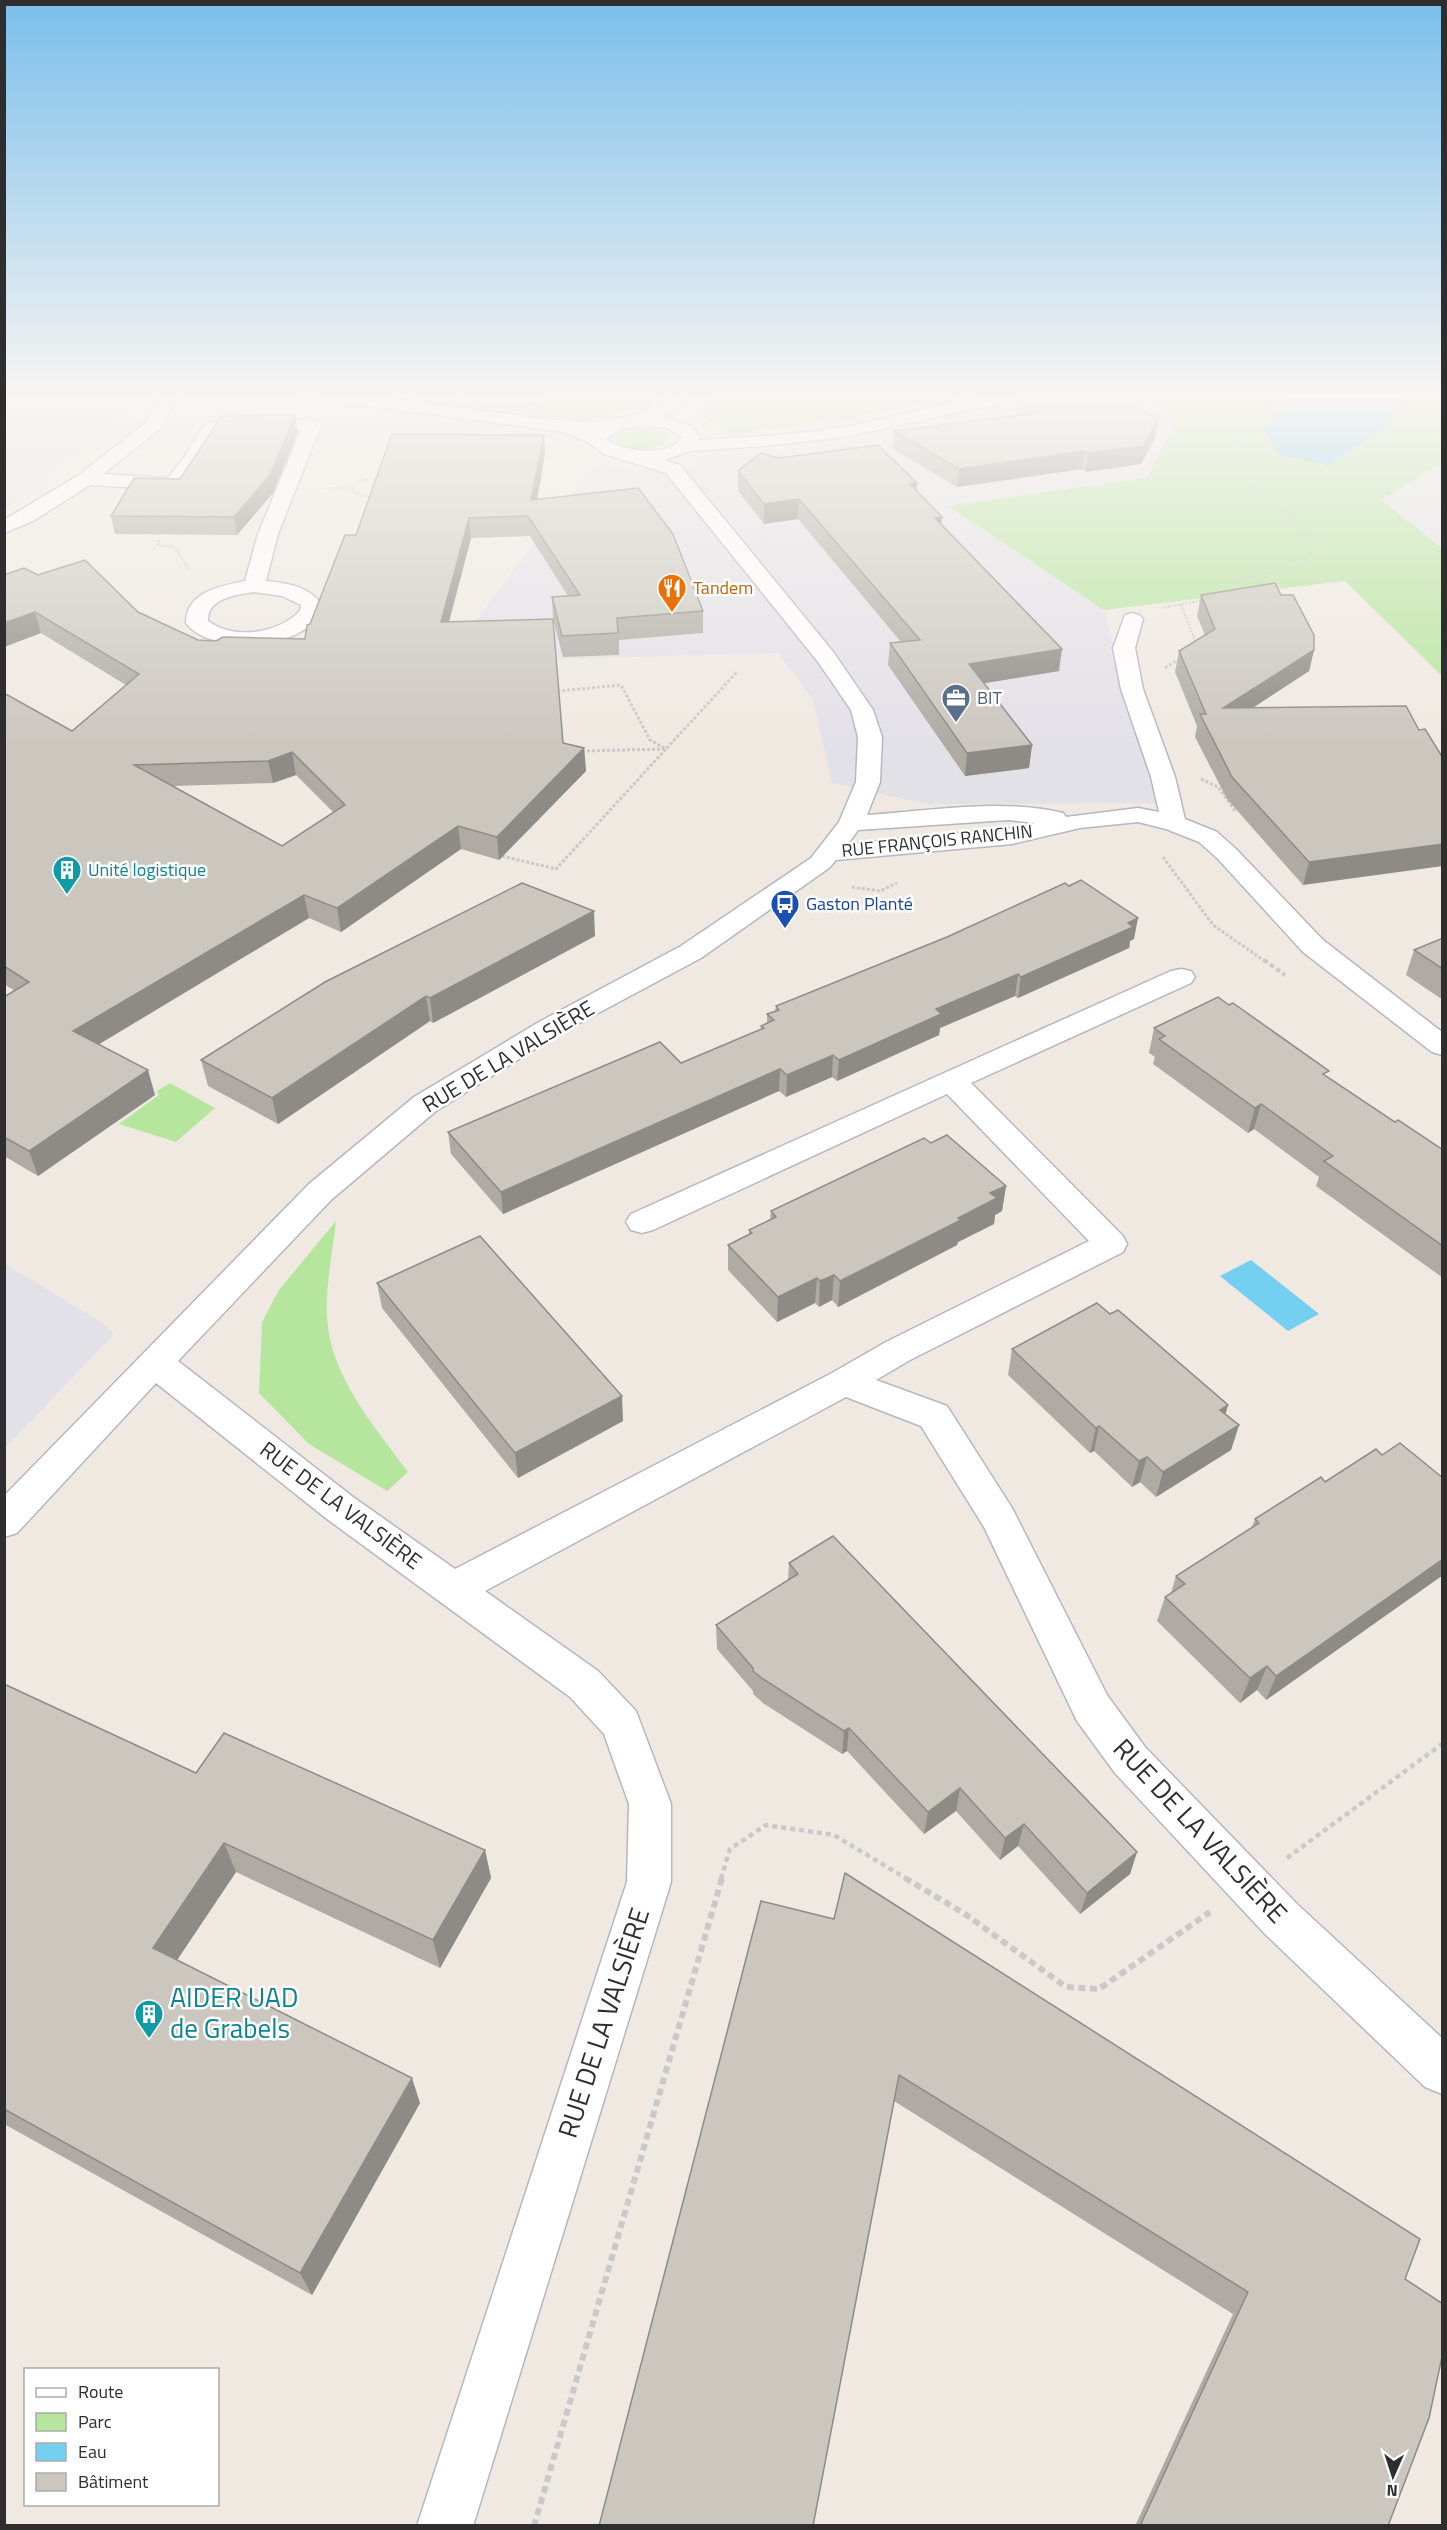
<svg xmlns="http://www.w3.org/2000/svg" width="1447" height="2530" font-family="'Titillium Web',sans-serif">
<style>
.industrial{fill:#e3e1e8}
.green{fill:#b6e59e}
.water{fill:#75cff0}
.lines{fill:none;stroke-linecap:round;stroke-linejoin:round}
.minor-casing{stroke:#b4b7c1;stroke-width:3}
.path-far4{stroke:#c9c9c9;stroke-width:2;stroke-dasharray:2 1.5;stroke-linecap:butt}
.path-far3{stroke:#c9c9c9;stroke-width:3;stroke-dasharray:3 2;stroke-linecap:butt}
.path-far2{stroke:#c9c9c9;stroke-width:4;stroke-dasharray:4.5 3;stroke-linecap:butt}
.path-far1{stroke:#c9c9c9;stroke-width:4.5;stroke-dasharray:5 4;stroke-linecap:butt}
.path{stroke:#c9c9c9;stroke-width:6;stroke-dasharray:7 4.5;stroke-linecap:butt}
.minor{fill:#fff;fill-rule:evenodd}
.wall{fill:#afaba4;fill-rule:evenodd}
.shaded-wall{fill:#8e8b86}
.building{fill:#cbc7bf;stroke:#8e8b86;stroke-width:1.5;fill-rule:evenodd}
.labels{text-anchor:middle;stroke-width:5;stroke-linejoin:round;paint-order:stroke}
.far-food-label{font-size:18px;fill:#c56008;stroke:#fff;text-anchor:start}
.far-service-label{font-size:18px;fill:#4e5e75;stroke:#fff;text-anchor:start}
.far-street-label{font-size:18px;fill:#2e2e2e;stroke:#fff}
.far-culture-label{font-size:18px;fill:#0d838f;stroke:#fff;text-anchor:start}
.far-transit-label{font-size:18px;fill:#164399;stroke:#fff;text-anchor:start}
.street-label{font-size:22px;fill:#2e2e2e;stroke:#fff}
.near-street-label{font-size:27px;fill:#2e2e2e;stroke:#fff}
.near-culture-label{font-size:27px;fill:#0d838f;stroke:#fff;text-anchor:start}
</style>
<rect width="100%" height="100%" fill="#efe9e1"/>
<g class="industrial">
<path d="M5 392H138L108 432 5 509Z"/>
<path d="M1074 392H1129L1178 417 1147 478 949 506 1104 610 1157 803 927 804 832 783 813 699 778 653 448 662 491 600 596 463 645 470 687 469 695 457 717 451 773 450 892 438Z"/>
<path d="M1442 463V548L1380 500Z"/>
<path d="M5 1264 104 1324 114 1334 5 1448Z"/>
</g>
<g class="green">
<path d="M580 392H661L647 408 621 410 584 421 465 405 528 402Z"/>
<path d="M717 392H971L843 420 754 431 738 435 725 434 716 424 700 416Z"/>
<path d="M1129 392H1442V463L1381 500 1442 548V676L1345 581 1104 610 948 506 1147 478 1178 418Z"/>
<path d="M642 427 664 432 669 438C659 452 625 453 614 439L619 433Z"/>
<path d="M170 1083 215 1108 176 1142 119 1124 159 1095 157 1091Z"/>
<path d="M336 1221C333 1249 325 1289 327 1316 329 1375 375 1427 408 1472L387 1491 309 1444 259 1393 262 1322 279 1290Z"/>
</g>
<g class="water">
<path d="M1287 392H1404C1399 430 1357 445 1328 465L1279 455 1263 427 1285 405Z"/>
<path d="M1251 1260 1319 1314 1288 1331 1220 1276Z"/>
</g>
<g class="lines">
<g class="minor-casing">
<g id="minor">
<path d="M163 392H180L162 427 103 474 168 478 185 456 201 429 210 422 312 420 318 421 321 425 278 534 266 581C287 583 309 586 322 605 315 650 210 657 186 623 186 592 220 586 245 581L258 534 301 430 220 431C204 444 194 484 173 490L90 485 33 521 4 533V520L79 475 149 420ZM254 592 282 596 301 605 300 611C277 634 234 640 208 621 207 598 236 595 254 592Z"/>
<path d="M295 392C363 392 431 404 499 413 538 418 578 426 617 419 637 416 661 408 674 392H691L679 408 662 416 691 426 700 437 699 440C747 437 797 435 845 427 909 415 973 392 1038 392L1030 397 844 437 765 446 690 451 664 460 680 465 834 653 873 710 882 737 880 782 867 815C929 811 1002 798 1063 813L1066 817 1138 808 1159 812 1151 777 1121 689 1113 648 1125 615 1132 613 1139 615 1143 619 1135 648 1143 689 1175 777 1185 819 1217 832 1236 849 1323 940 1442 1032V1055L1432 1052 1303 952 1218 859 1199 842 1166 829 1138 822 1080 828 1012 844 836 860 829 868 701 958 559 1034 436 1111 331 1200 178 1361 353 1497 455 1569 832 1373 886 1342 1089 1241 947 1094 653 1230 642 1233 631 1230 626 1222 631 1214 1171 971 1181 969 1191 971 1195 977 1191 983 971 1083 1123 1236 1127 1244 1123 1252 910 1360 876 1380 947 1406 1012 1508 1107 1695 1145 1747 1297 1904 1442 2038V2094L1425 2087 1265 1934 1115 1773 1077 1721 984 1527 921 1426 846 1397 485 1591 598 1671 636 1711 671 1804V1882L473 2526H417L627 1882 629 1804 604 1734 570 1697 327 1519 156 1383 17 1533 4 1537V1496L309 1184 414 1097 539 1022 681 946 811 858 839 822 856 782 858 737 851 710 818 662 666 473 604 454 586 441 563 432 303 397ZM647 426 668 428 682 437C671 458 621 452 606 439L624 428ZM1008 820 1035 823 1012 828 848 844 858 830Z"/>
<path d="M524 392H561C551 405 485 407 468 403L465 399 468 395 504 396Z"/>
</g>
</g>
<g class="path-far4">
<path d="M325 488H352L355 493 373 498"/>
<path d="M352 488 357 482 380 476"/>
<path d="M159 540 158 545 174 547 190 571"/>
<path d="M1241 592 1236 580 1306 565 1307 556 1316 548 1312 537 1273 502 1247 486 1239 474 1228 415 1243 392"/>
<path d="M1181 604 1196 643"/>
<path d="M1161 608 1204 600"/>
</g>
<g class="path-far3">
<path d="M1195 642 1197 646"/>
<path d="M1165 668 1182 657"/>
<path d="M582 751 666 749 737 672"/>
<path d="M1201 779 1218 787 1236 812"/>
<path d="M502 856 556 869 666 749 650 740 621 685 559 691"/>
<path d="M1163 857 1213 925 1266 962"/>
<path d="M852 887 880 891 897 883"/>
</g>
<path class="path-far2" d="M1264 960 1285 975"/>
<g class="path-far1">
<path d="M1287 1858 1442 1744"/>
<path d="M721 1879 730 1849 766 1825 834 1835 907 1879"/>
</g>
<g class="path">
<path d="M905 1878 965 1914 1066 1987 1099 1989 1210 1912"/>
<path d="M534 2526 722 1878"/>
</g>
<use href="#minor" class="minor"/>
</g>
<g class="wall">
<path d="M1018 398 1158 420 1155 438 1141 464 1086 472 1082 469 957 487 893 449 894 431 1016 415Z"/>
<path d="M295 415 298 432 273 493 237 535 115 534 111 516Z"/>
<path d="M544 435 545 454 537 500 703 611V633L619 640V655L563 657 553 619 552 597 568 596 530 536 471 538 449 622 563 743 584 748 586 771 499 860 461 849 341 932 309 918 99 1044 155 1095 38 1176 4 1156V997L15 991 4 984V693L72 731 126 685 41 633 4 647V575H38L138 612 198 640 305 639 310 624 356 535ZM296 775 333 812 282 846 174 786 273 783Z"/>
<path d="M738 471 916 491 941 524 1059 671 984 683 1032 745 1029 768 965 776 888 665 890 643 901 642 798 519 764 524 738 491Z"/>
<path d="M1201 595H1281L1314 650 1309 671 1253 708 1406 706 1303 885 1227 799 1195 737 1197 726 1175 672 1179 651 1205 635 1197 616Z"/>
<path d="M595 936 433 1023 430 1021 278 1124 208 1086 201 1060Z"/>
<path d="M1443 938V1000L1406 975 1414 950Z"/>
<path d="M1134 939 1130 941 1129 948 1018 998 1015 996 940 1028 939 1035 837 1081 832 1077 786 1097 779 1091 503 1214 451 1154 448 1132 681 1063 761 1030V1026L767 1023V1014L775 1011 776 1006Z"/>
<path d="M1154 1028 1327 1076 1395 1122 1443 1150V1278L1316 1186 1319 1177 1254 1129 1248 1133 1153 1064 1155 1057 1149 1053Z"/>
<path d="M931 1143 1006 1186 1002 1211 995 1215 994 1224 958 1242 957 1245 838 1307 832 1300 819 1307 815 1303 777 1322 728 1270V1245L749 1235V1230L770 1219 771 1211Z"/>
<path d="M377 1283 623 1421 518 1478 382 1308Z"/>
<path d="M1012 1349 1226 1414 1239 1425 1231 1450 1156 1497 1140 1482 1132 1487 1094 1451 1090 1453 1008 1375Z"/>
<path d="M1382 1455 1443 1478V1575L1266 1700 1257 1690 1240 1703 1157 1621 1165 1597 1171 1593 1176 1576 1252 1527 1255 1519 1325 1482Z"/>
<path d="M789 1563 1137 1852 1130 1874 1080 1914 1018 1846 1000 1860 956 1811 924 1834 847 1751 842 1754 763 1703 753 1694V1691L717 1649 716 1625 788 1580Z"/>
<path d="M4 1684 196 1773 485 1850 491 1878 440 1968 236 1872 177 1960 420 2103 312 2295 4 2124Z"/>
<path d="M761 1901 1405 2279 1388 2526H1135L1233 2314 894 2101Z"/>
</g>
<g class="shaded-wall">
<path d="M295 415 298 432 273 493 237 535 234 517Z"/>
<path d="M1158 420 1155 438 1141 464 1086 472 1088 453Z"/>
<path d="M544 435 545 454 533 521 531 500Z"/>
<path d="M1085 451 1082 469 957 487 959 469Z"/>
<path d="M917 483 915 503 910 484Z"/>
<path d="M799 499 798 519 764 524V504Z"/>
<path d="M942 517 940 537 935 518Z"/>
<path d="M469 518 471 538 443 644 441 622Z"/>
<path d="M35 612 41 633 4 647V623Z"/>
<path d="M1062 649 1059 671 967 686 969 664Z"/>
<path d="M1314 650 1309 671 1218 730 1223 708Z"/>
<path d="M1032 745 1029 768 965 776 967 753Z"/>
<path d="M584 748 586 771 499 860 497 837Z"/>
<path d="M292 752 296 775 273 783 268 761Z"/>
<path d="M458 826 461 849 341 932 337 908Z"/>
<path d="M1443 844V866L1303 885 1309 862Z"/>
<path d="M304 895 309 918 81 1055 73 1031Z"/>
<path d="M594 911 595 936 433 1023 430 998Z"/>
<path d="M1138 918 1134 939 1130 941 1129 948 1018 998 1021 977Z"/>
<path d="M1018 974 1015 996 940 1028 939 1035 837 1081 839 1060 936 1009Z"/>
<path d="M426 996 430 1021 278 1124 272 1098Z"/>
<path d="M833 1055 832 1077 786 1097 787 1075Z"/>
<path d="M780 1069 779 1091 503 1214 501 1192Z"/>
<path d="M148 1070 155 1095 38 1176 29 1151Z"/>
<path d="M1261 1104 1254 1129 1248 1133 1255 1108Z"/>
<path d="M1006 1186 1002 1211 995 1215 994 1224 958 1242 957 1245 838 1307 840 1281 958 1218 990 1193Z"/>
<path d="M834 1275 832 1300 819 1307 820 1281Z"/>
<path d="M817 1278 815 1303 777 1322 778 1297Z"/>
<path d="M622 1396 623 1421 518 1478 515 1453Z"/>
<path d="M1228 1405 1221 1431 1220 1410Z"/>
<path d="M1239 1425 1231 1450 1156 1497 1163 1472Z"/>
<path d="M1099 1426 1094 1451 1090 1453 1096 1428Z"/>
<path d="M1147 1457 1140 1482 1132 1487 1139 1461Z"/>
<path d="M1443 1559V1575L1266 1700 1276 1676Z"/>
<path d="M1267 1666 1257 1690 1240 1703 1250 1678Z"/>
<path d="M849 1728 847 1751 842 1754 844 1731Z"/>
<path d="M960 1788 956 1811 924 1834 928 1812Z"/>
<path d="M1024 1824 1018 1846 1000 1860 1005 1838Z"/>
<path d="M224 1843 236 1872 167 1975 153 1948Z"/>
<path d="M485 1850 491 1878 440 1968 433 1940Z"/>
<path d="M1137 1852 1130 1874 1080 1914 1087 1893Z"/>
<path d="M412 2078 420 2103 312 2295 300 2273Z"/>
</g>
<g class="building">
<path d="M1067 392H1120L1158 420 1143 446 1088 453 1085 451 959 469 894 431 1037 413 1018 398Z"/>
<path d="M295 415 270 475 234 517 111 516 134 478 180 479 222 416Z"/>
<path d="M392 434 544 435 531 500 638 488 673 534 703 611 617 618 618 633 562 636 552 597 580 595 528 516 469 518 441 622 553 619 563 743 584 748 497 837 458 826 337 908 304 895 73 1031 148 1070 29 1151 4 1137V997L29 982 4 966V693L72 731 139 674 35 612 4 623V575L24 568 38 575 85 560 138 612 198 640 216 641 223 637 305 639 307 625 310 624 345 535H356ZM292 752 345 805 282 846 134 765 268 761Z"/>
<path d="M878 445 917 483 910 484 942 517 935 518 1062 649 969 664 1032 745 967 753 890 643 920 640 799 499 764 504 738 471 761 453 779 458Z"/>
<path d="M1275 583 1281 595H1293L1314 635V650L1223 708 1406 706 1419 730 1425 729 1443 758V844L1309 862 1232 777 1200 714H1206L1179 651 1215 629 1201 595Z"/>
<path d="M1081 880 1138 918 1128 923 1133 927 1021 977 1018 974 936 1009 941 1014 839 1060 833 1055 787 1075 780 1069 501 1192 448 1132 660 1042 681 1063 764 1028 761 1026 774 1020 767 1014 779 1010 776 1006 947 937 1065 883 1069 886Z"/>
<path d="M522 883 594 911 430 998 426 996 272 1098 201 1060 325 982Z"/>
<path d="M1443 938V969L1414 950Z"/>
<path d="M1218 997 1229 1005 1233 1003 1329 1071 1323 1074 1395 1122 1398 1120 1443 1150V1246L1324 1161 1333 1156 1261 1104 1255 1108 1159 1039 1165 1036 1154 1028Z"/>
<path d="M947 1135 1006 1186 990 1193 997 1198 958 1218 961 1220 840 1281 834 1275 820 1281 817 1278 778 1297 728 1245 752 1233 749 1230 776 1217 771 1211 924 1138 931 1143Z"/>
<path d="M480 1236 622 1396 515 1453 377 1283Z"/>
<path d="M1097 1303 1110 1314 1118 1310 1228 1405 1220 1410 1239 1425 1163 1472 1147 1457 1139 1461 1099 1426 1096 1428 1012 1349Z"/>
<path d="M1400 1443 1443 1478V1559L1276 1676 1267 1666 1250 1678 1165 1597 1185 1584 1176 1576 1259 1523 1255 1519 1321 1477 1325 1482 1376 1449 1382 1455Z"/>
<path d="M833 1536 1137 1852 1087 1893 1024 1824 1005 1838 960 1788 928 1812 849 1728 844 1731 763 1679 753 1671V1668L716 1625 798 1574 789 1563Z"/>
<path d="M4 1684 196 1773 224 1733 485 1850 433 1940 224 1843 153 1948 412 2078 300 2273 4 2109Z"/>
<path d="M845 1873 1420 2239 1405 2279 1443 2304V2352L1429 2418 1388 2526H1140L1248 2292 899 2075 813 2526H599L761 1901 834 1919Z"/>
</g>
<linearGradient id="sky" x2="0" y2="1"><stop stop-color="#7abfeb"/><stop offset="0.53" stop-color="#f8f5f2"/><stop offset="1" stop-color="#f8f5f2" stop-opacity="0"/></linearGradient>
<rect width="1447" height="746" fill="url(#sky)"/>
<defs>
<g id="restaurant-pin" transform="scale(1.5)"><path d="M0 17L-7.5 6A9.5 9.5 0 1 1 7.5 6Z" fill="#e8710a" stroke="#fff"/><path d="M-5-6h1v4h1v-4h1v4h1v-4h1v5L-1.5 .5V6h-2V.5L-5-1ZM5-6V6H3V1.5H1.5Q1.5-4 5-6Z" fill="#fff"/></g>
<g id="office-pin" transform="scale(1.5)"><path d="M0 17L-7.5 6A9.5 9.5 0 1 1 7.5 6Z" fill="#5c6f8a" stroke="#fff"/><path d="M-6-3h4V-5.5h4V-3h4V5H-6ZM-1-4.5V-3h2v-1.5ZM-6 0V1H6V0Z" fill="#fff"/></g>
<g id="building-pin" transform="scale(1.5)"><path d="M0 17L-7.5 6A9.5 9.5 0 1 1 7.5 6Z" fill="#0f9aa8" stroke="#fff"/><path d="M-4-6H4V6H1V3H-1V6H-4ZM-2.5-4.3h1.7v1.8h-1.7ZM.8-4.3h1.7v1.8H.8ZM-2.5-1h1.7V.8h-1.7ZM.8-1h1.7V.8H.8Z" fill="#fff"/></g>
<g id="bus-pin" transform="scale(1.5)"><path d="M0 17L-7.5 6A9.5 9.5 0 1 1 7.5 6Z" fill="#1a4fb4" stroke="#fff"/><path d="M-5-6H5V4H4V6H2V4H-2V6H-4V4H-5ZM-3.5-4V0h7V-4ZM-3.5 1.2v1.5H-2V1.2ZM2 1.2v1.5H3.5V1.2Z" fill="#fff"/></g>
</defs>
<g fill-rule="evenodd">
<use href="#restaurant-pin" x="672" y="588"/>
<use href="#office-pin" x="956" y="698"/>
<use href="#building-pin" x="67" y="870"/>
<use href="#bus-pin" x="785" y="904"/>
<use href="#building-pin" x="149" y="2014"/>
</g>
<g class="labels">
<g class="far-food-label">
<text x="693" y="594">Tandem</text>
</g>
<g class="far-service-label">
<text x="977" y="704">BIT</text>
</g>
<g class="far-street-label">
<text transform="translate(937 841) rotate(-6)" y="6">RUE FRANÇOIS RANCHIN</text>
</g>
<g class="far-culture-label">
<text x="88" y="876">Unité logistique</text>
</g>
<g class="far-transit-label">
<text x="806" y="910">Gaston Planté</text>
</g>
<g class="street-label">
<text transform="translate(508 1056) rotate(-31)" y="8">RUE DE LA VALSIÈRE</text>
<text transform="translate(341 1505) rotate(37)" y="8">RUE DE LA VALSIÈRE</text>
</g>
<g class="near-street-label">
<text transform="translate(1200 1831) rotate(47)" y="9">RUE DE LA VALSIÈRE</text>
<text transform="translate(604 2023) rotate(-72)" y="9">RUE DE LA VALSIÈRE</text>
</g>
<g class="near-culture-label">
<text x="170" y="2007">AIDER UAD<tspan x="170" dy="31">de Grabels</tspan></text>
</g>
</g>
<rect width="1447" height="2530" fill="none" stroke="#2e2e2e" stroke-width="12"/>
<rect x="24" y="2368" width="195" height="138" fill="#ffffff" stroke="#ababab" stroke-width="1.5"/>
<rect x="36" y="2388" width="30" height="9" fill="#ffffff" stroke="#ababab" stroke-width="1.5"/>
<text x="78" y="2398" font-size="18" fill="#2e2e2e">Route</text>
<rect x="36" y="2413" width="30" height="18" fill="#b6e59e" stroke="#ababab" stroke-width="1.5"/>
<text x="78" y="2428" font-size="18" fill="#2e2e2e">Parc</text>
<rect x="36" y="2443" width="30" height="18" fill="#75cff0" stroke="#ababab" stroke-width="1.5"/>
<text x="78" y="2458" font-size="18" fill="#2e2e2e">Eau</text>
<rect x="36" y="2473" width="30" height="18" fill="#cbc7bf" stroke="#ababab" stroke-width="1.5"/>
<text x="78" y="2488" font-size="18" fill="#2e2e2e">Bâtiment</text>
<g transform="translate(1393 2476) rotate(183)" stroke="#ffffff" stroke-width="4.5" paint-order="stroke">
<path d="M0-4.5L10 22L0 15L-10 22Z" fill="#2e2e2e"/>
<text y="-9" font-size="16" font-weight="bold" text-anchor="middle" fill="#2e2e2e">N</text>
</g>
</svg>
